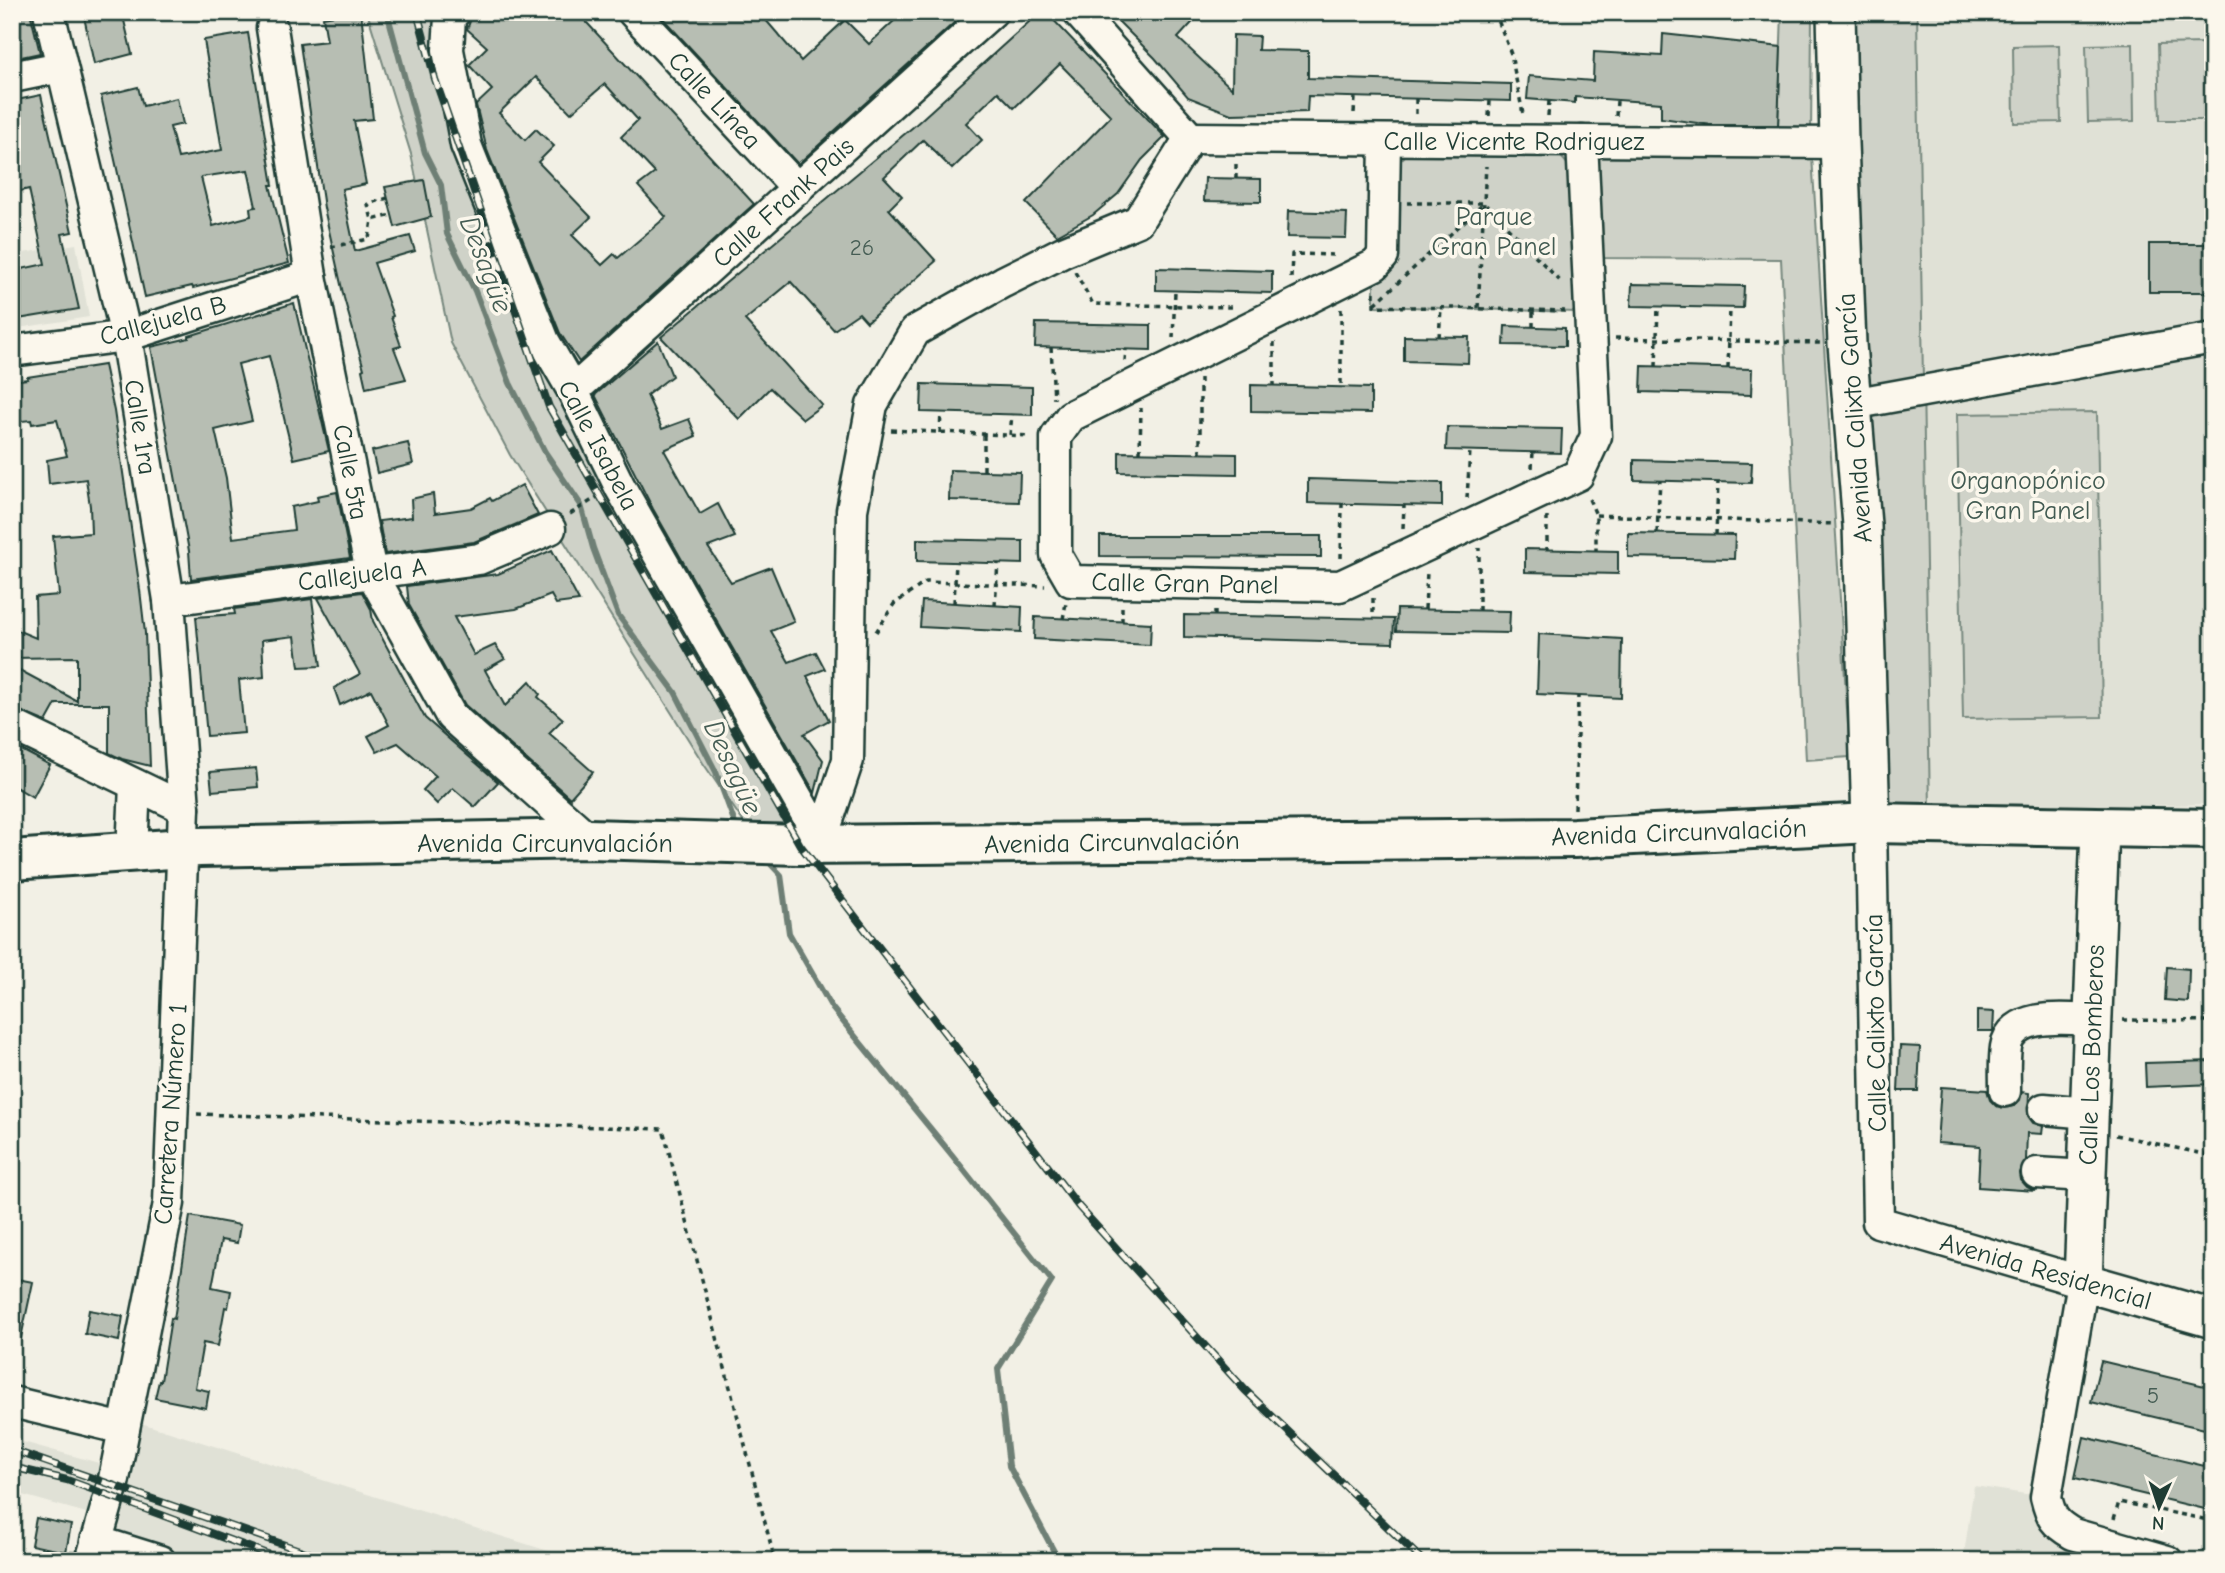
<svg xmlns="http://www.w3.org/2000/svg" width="2225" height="1573" font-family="'Comic Neue',sans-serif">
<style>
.built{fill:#e0e1d6}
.green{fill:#cfd2c8;stroke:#77887e;stroke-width:2}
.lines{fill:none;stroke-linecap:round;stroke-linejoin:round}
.stream{stroke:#6e7f75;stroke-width:6}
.building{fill:#b7beb3;stroke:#1f3d34;stroke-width:2;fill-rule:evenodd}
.minor-casing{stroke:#1f3d34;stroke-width:35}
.major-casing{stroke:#1f3d34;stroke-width:42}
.highway-casing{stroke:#1f3d34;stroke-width:44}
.path{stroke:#1f3d34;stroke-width:3.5;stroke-dasharray:5 5;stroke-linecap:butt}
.minor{stroke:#fbf7ec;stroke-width:30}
.major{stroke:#fbf7ec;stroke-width:37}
.highway{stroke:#fbf7ec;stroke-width:38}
.rail-casing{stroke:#1f3d34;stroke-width:8}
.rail{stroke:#fbf7ec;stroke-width:5;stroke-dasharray:16;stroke-linecap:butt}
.labels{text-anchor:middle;stroke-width:7;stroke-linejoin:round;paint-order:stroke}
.number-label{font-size:23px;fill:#455d54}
.street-label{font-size:26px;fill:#1f3d34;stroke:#fbf7ec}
.park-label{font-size:26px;fill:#425b52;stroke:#fbf7ec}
.water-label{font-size:28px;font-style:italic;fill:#465e55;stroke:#fbf7ec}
</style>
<rect width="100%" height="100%" fill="#f2f0e5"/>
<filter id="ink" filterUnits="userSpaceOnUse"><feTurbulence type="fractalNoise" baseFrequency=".0143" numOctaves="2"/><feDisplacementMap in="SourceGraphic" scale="14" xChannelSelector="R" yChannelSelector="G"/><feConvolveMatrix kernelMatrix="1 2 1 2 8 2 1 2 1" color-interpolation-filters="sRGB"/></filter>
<g filter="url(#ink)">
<g class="built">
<path d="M1917 12H2213V804L1930 811Z"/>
<path d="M76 244 89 317 12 329V255Z"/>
<path d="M125 1418 580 1561H168L98 1539 104 1518 12 1492V1439L117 1468Z"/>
<path d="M1974 1486 2046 1497 2050 1515 2167 1561H1963Z"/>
</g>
<g class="green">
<path d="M367 12H440L491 229 810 835 749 830 703 763 510 455 451 343 411 154Z"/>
<path d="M1782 12H1812L1811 139 1778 127Z"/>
<path d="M1851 12H1917L1930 811H1889Z"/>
<path d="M2205 43 2206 120H2160L2158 44Z"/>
<path d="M2133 44 2134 121 2088 122 2086 45Z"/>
<path d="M2059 45 2061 122 2014 123 2013 46Z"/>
<path d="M1556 151 1570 167 1577 312 1374 306V283L1396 259 1400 161 1409 152Z"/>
<path d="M1593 152 1812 156 1850 757 1806 760 1781 259 1598 258Z"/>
<path d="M2097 412 2102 717 1963 719 1957 414Z"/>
</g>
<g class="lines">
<g class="stream">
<path d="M387 12 425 153 441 185 447 234 475 291 510 383 545 452 581 505 593 548 618 615 675 692 716 772 737 829"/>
<path d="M764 857 781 875 789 933 832 1008 952 1155 1052 1281 998 1369 1009 1466 1059 1561"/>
</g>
</g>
<g class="building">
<path d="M12 12H30L40 53 12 59Z"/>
<path d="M83 12H122L132 54 94 64Z"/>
<path d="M352 12H361L373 119 354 121 366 184 342 189 355 251 410 236 415 251 374 263 393 316 391 317 401 346 394 348 406 379 366 388 362 370 364 369 344 298 324 208 300 44 327 41 323 17Z"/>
<path d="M478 12H577L754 204 579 362 560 333 487 150 476 105 492 90 469 65 487 47 467 29 471 19ZM536 77 571 113 605 84 638 120 621 137 655 173 638 186 666 217 618 258 614 254 602 265 572 235 591 217 538 162 554 146 536 129 525 140 499 113Z"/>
<path d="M657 12H759L801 61 845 20 869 44 895 20 887 12H966L798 164Z"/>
<path d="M1040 12H1046L1165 137 1142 160 1118 194 1093 215 1057 235 1026 203 1111 116 1060 64 1014 108 998 92 966 123 982 140 952 169 923 140 884 177 902 196 889 209 936 261 867 322 859 313 834 330 791 282 745 320 822 405 803 419 770 388 739 419 661 337 913 127Z"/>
<path d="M1109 12H1202L1178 38 1232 89 1233 35 1259 36 1258 50 1308 51V78L1511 84V101L1308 96 1307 112 1231 114 1188 97 1155 58Z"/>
<path d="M248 33 273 185H270L289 263 193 288 192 286 145 297 101 96 138 87 143 106 177 98 183 124 170 127 178 158 222 150 204 40ZM248 170 256 207 250 208 251 216 213 226 201 177Z"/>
<path d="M1663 34 1781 47 1778 125H1712L1661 118V103L1575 97V103L1527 99 1529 76 1593 81 1594 52 1662 56Z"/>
<path d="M41 95 72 232 62 234 79 309 12 320V271L45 264 29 189 12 193V101Z"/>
<path d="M1205 178 1261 179V202L1204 201Z"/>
<path d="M424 180 431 217 395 227 385 187Z"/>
<path d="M1288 211 1347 213 1346 238 1287 237Z"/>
<rect x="2149" y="244" width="64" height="48"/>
<path d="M1156 268 1272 271V293L1156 290Z"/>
<path d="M1632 284 1744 286 1743 308 1631 306Z"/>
<path d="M294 303 329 451 294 459 269 356 238 364 252 421 215 430 226 478 233 538 294 530 291 507 318 501 317 496 337 492 350 558 191 579 189 551 151 347 189 338V336Z"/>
<path d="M1036 323 1151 325V350L1035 347Z"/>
<path d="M1505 326 1565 328V346L1504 345Z"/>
<path d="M1404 336 1469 337 1468 363 1404 361Z"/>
<path d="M658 341 672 376 647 395 662 429 689 419 696 436 664 450 700 514 718 504 735 537 708 547 731 582 771 567 794 622 771 631 789 662 816 652 825 669 807 676 829 720 804 734 823 760 815 793 653 509 595 395Z"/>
<path d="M104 365 114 411 140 590 145 633 150 766 122 759 109 753V704H56L46 722 12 708V666L77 701V657L12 658V628L36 638 35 597 59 595 53 536 91 533 90 506 86 479 49 484 47 460 67 456 57 420 32 424 31 420 12 422V381L28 379 27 377Z"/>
<path d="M1642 366 1752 369 1751 395 1641 392Z"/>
<path d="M922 384 1032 387V415L921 412Z"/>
<path d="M1251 385 1371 388V413L1251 411Z"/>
<path d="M1447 427 1562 429 1561 453 1446 450Z"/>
<path d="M408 443 413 464 377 473 372 451Z"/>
<path d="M1119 452 1237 454V474L1119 472Z"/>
<path d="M1634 460 1752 463 1751 483 1634 480Z"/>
<path d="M950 470 1020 472 1019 502 949 500Z"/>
<path d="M1308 479 1442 483V506L1308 503Z"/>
<path d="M522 485 538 515 474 542 385 554 379 521 412 517 411 499 433 494 435 513 471 508 490 498 492 501Z"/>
<path d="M1628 533 1735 535 1734 559 1628 557Z"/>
<path d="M1100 536H1321V557L1100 556Z"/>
<path d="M917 539 1023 541V564L917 561Z"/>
<path d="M1525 549 1618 551V574L1525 572Z"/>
<path d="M552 550 579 601 556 604 551 595 516 609 454 617 474 655 495 645 505 659 485 670 505 706 530 681 540 694 538 697 563 719 549 733 593 772 570 798 465 705 409 605 407 586 498 574Z"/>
<path d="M362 592 371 609 373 621 425 718 498 782 475 807 453 788 437 804 423 790 436 776 398 743 377 752 368 736 389 725 371 690 340 705 334 688 360 674 318 598Z"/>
<path d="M312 599 321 666 299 667 295 636 262 640 264 677 239 680 244 733 207 736 196 617 235 614 234 609Z"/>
<path d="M922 601 1022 607 1021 632 920 627Z"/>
<path d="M1397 609 1510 611 1509 633 1396 631Z"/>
<path d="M1184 615 1394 619 1393 643 1184 637Z"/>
<path d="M1035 617 1151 623 1150 645 1034 639Z"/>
<path d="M1539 634 1622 639 1621 698 1537 694Z"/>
<path d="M12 745 50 765 33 797 12 785Z"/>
<path d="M256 768 258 787 212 791 210 772Z"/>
<path d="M2167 967 2189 969 2188 1002 2165 1000Z"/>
<path d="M1977 1011 1994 1012 1993 1031H1977Z"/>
<path d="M1900 1046 1920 1047 1918 1091H1898Z"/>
<path d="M2213 1061V1084L2146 1087 2145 1063Z"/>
<path d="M1941 1087 1987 1090 1990 1100 1996 1106 2004 1108 2014 1106 2020 1100 2022 1092 2029 1093 2028 1116 2033 1123 2043 1126 2042 1134 2027 1133 2026 1160 2020 1173 2021 1180 2027 1187 2036 1191 1978 1187 1980 1146 1937 1143Z"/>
<path d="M190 1216 240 1225 237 1243 221 1240 212 1287 231 1291 228 1308 225 1307 218 1346 203 1343 195 1388 209 1391 206 1408 155 1398 159 1381H161L171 1318 174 1319Z"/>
<path d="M12 1278 33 1282 21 1338 12 1337Z"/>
<path d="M89 1310 123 1316 119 1341 85 1334Z"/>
<path d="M2101 1361 2213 1388V1431L2091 1402Z"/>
<path d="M2084 1437 2213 1468V1511L2075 1478Z"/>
<path d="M36 1518 71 1525 66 1552 31 1545Z"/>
</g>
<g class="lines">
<g class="minor-casing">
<g id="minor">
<path d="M49 12 126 336 169 600 184 808 169 1203 113 1484 91 1561"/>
<path d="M455 12 450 17 448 50 466 145 544 341 573 391 620 487 824 845"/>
<path d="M633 12 798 189"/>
<path d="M1078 12 1190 138"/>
<path d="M272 28 311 276 371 572 451 716 589 839"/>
<path d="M12 77 61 67"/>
<path d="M1190 138 1839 143"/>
<path d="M1385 140 1383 256 1375 265 1071 416 1056 437V555L1071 581 1340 586 1578 475 1596 436 1582 141"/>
<path d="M12 351 126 336 311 276"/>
<path d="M573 391 992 12"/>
<path d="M1852 404 2213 338"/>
<path d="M169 600 479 559 550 529"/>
<path d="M12 725 184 808"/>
<path d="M1871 823 1878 1222 2083 1282 2046 1497C2051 1518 2054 1523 2073 1534L2167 1561"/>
<path d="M821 841 848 760 852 510 872 405 915 331 1003 282 1063 252 1138 221 1190 138"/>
<path d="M132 852 135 785"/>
<path d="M2005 1091C2005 1077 2004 1061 2006 1047 2011 1011 2068 1019 2093 1020"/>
<path d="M2044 1109 2089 1113"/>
<path d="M2037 1173 2086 1176"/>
<path d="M12 1402 124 1429"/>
<path d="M96 1541 160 1561"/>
</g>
</g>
<g class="major-casing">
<g id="major">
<path d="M1836 12 1839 143 1847 344 1862 525 1871 823"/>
<path d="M2100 828 2083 1282 2213 1319"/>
</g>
</g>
<g class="highway-casing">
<path id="highway" d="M12 860 199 847 589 839 800 845 1574 838 1871 823 2213 829"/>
</g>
<g class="path">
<path d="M1495 12 1511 54 1523 114"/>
<path d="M1354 113 1355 98"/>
<path d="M1416 114V99"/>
<path d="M1489 116 1490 101"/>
<path d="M1548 116 1549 101"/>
<path d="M1616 116 1617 101"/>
<path d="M1236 164V178"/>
<path d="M388 198 368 204 372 220 392 215"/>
<path d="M1407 203H1484L1562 283"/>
<path d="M331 247 369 239 372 220"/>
<path d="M1075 272 1093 304 1231 307"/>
<path d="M1291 278 1292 254 1337 255"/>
<path d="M1374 292V306L1565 311"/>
<path d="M1375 304 1482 205"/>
<path d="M1478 308 1486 166"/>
<path d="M1341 309V387"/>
<path d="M1533 327V310"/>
<path d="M1439 337 1441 308"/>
<path d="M1173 338 1175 291"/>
<path d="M1615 338 1820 343"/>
<path d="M1274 342V386"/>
<path d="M1051 347 1054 399"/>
<path d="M1125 361 1126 349"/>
<path d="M1656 366 1658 307"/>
<path d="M1728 368 1730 308"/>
<path d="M891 430 1030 436"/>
<path d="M940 433 941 412"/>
<path d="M984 435V471"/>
<path d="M1010 435 1012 414"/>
<path d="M1140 452 1141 408"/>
<path d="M1200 453V378"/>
<path d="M1532 468 1533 452"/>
<path d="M1467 498 1470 450"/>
<path d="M1589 499 1596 515V551"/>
<path d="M570 514 599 496"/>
<path d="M1596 515 1835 524"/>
<path d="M1547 517V550"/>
<path d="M1403 528 1404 505"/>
<path d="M1657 533 1660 480"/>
<path d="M1716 535 1718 482"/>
<path d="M1341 558 1342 504"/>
<path d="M1373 598V619"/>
<path d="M954 603 956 562"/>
<path d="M995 605 998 563"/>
<path d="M1425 609 1427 572"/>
<path d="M1479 611V548"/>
<path d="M1215 616V607"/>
<path d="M1063 619 1066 603"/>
<path d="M1122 622V606"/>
<path d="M876 632 894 604 926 582 1045 586"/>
<path d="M1575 809 1578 696"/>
<path d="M2123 1020 2213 1021"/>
<path d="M197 1114 663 1129 775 1561"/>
<path d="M2116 1135 2213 1156"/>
<path d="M2114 1519 2119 1502 2213 1521"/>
</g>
<use href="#minor" class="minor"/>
<use href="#major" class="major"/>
<use href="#highway" class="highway"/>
<g class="rail-casing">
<g id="rail">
<path d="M417 12 435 79 549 407 800 845 1079 1207 1245 1390 1423 1561"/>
<path d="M12 1450 331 1561"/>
<path d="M12 1467 67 1480 286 1561"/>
</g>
</g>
<use href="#rail" class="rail"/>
</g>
</g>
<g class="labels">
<g class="number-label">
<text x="862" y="255">26</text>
<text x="2153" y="1403">5</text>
</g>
<g class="street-label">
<text transform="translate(715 100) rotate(47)" y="9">Calle Línea</text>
<text x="1514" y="150">Calle Vicente Rodriguez</text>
<text transform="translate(783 202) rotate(-42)" y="9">Calle Frank Pais</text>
<text transform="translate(163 320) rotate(-15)" y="9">Callejuela B</text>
<text transform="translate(1854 418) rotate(-94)" y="9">Avenida Calixto García</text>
<text transform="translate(141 427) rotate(81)" y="9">Calle 1ra</text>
<text transform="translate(599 445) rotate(62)" y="9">Calle Isabela</text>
<text transform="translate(351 472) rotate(79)" y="9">Calle 5ta</text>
<text transform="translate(362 574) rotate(-7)" y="9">Callejuela A</text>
<text transform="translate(1185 583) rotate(1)" y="9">Calle Gran Panel</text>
<text transform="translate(1679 832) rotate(-2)" y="9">Avenida Circunvalación</text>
<text transform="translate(1112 842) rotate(-1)" y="9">Avenida Circunvalación</text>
<text x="545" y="852">Avenida Circunvalación</text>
<text transform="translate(1875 1023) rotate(-91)" y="9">Calle Calixto García</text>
<text transform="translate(2091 1055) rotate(-88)" y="9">Calle Los Bomberos</text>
<text transform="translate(170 1114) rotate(-86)" y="9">Carretera Número 1</text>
<text transform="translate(2046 1271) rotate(16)" y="9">Avenida Residencial</text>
</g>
<g class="park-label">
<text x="1494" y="225">Parque<tspan x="1494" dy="30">Gran Panel</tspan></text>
<text x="2028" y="489">Organopónico<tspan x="2028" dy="30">Gran Panel</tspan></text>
</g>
<g class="water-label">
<text transform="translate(487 264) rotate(69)" y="10">Desagüe</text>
<text transform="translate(734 767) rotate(65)" y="10">Desagüe</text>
</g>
</g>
<rect width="2225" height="1573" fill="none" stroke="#fbf7ec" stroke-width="42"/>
<rect x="21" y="21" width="2183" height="1531" fill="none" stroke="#1f3d34" stroke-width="2.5" filter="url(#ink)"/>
<g transform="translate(2159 1507) rotate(183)" stroke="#fbf7ec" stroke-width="5" paint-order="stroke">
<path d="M0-5L12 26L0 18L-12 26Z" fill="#1f3d34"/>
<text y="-10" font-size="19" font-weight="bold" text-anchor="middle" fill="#1f3d34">N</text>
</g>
</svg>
